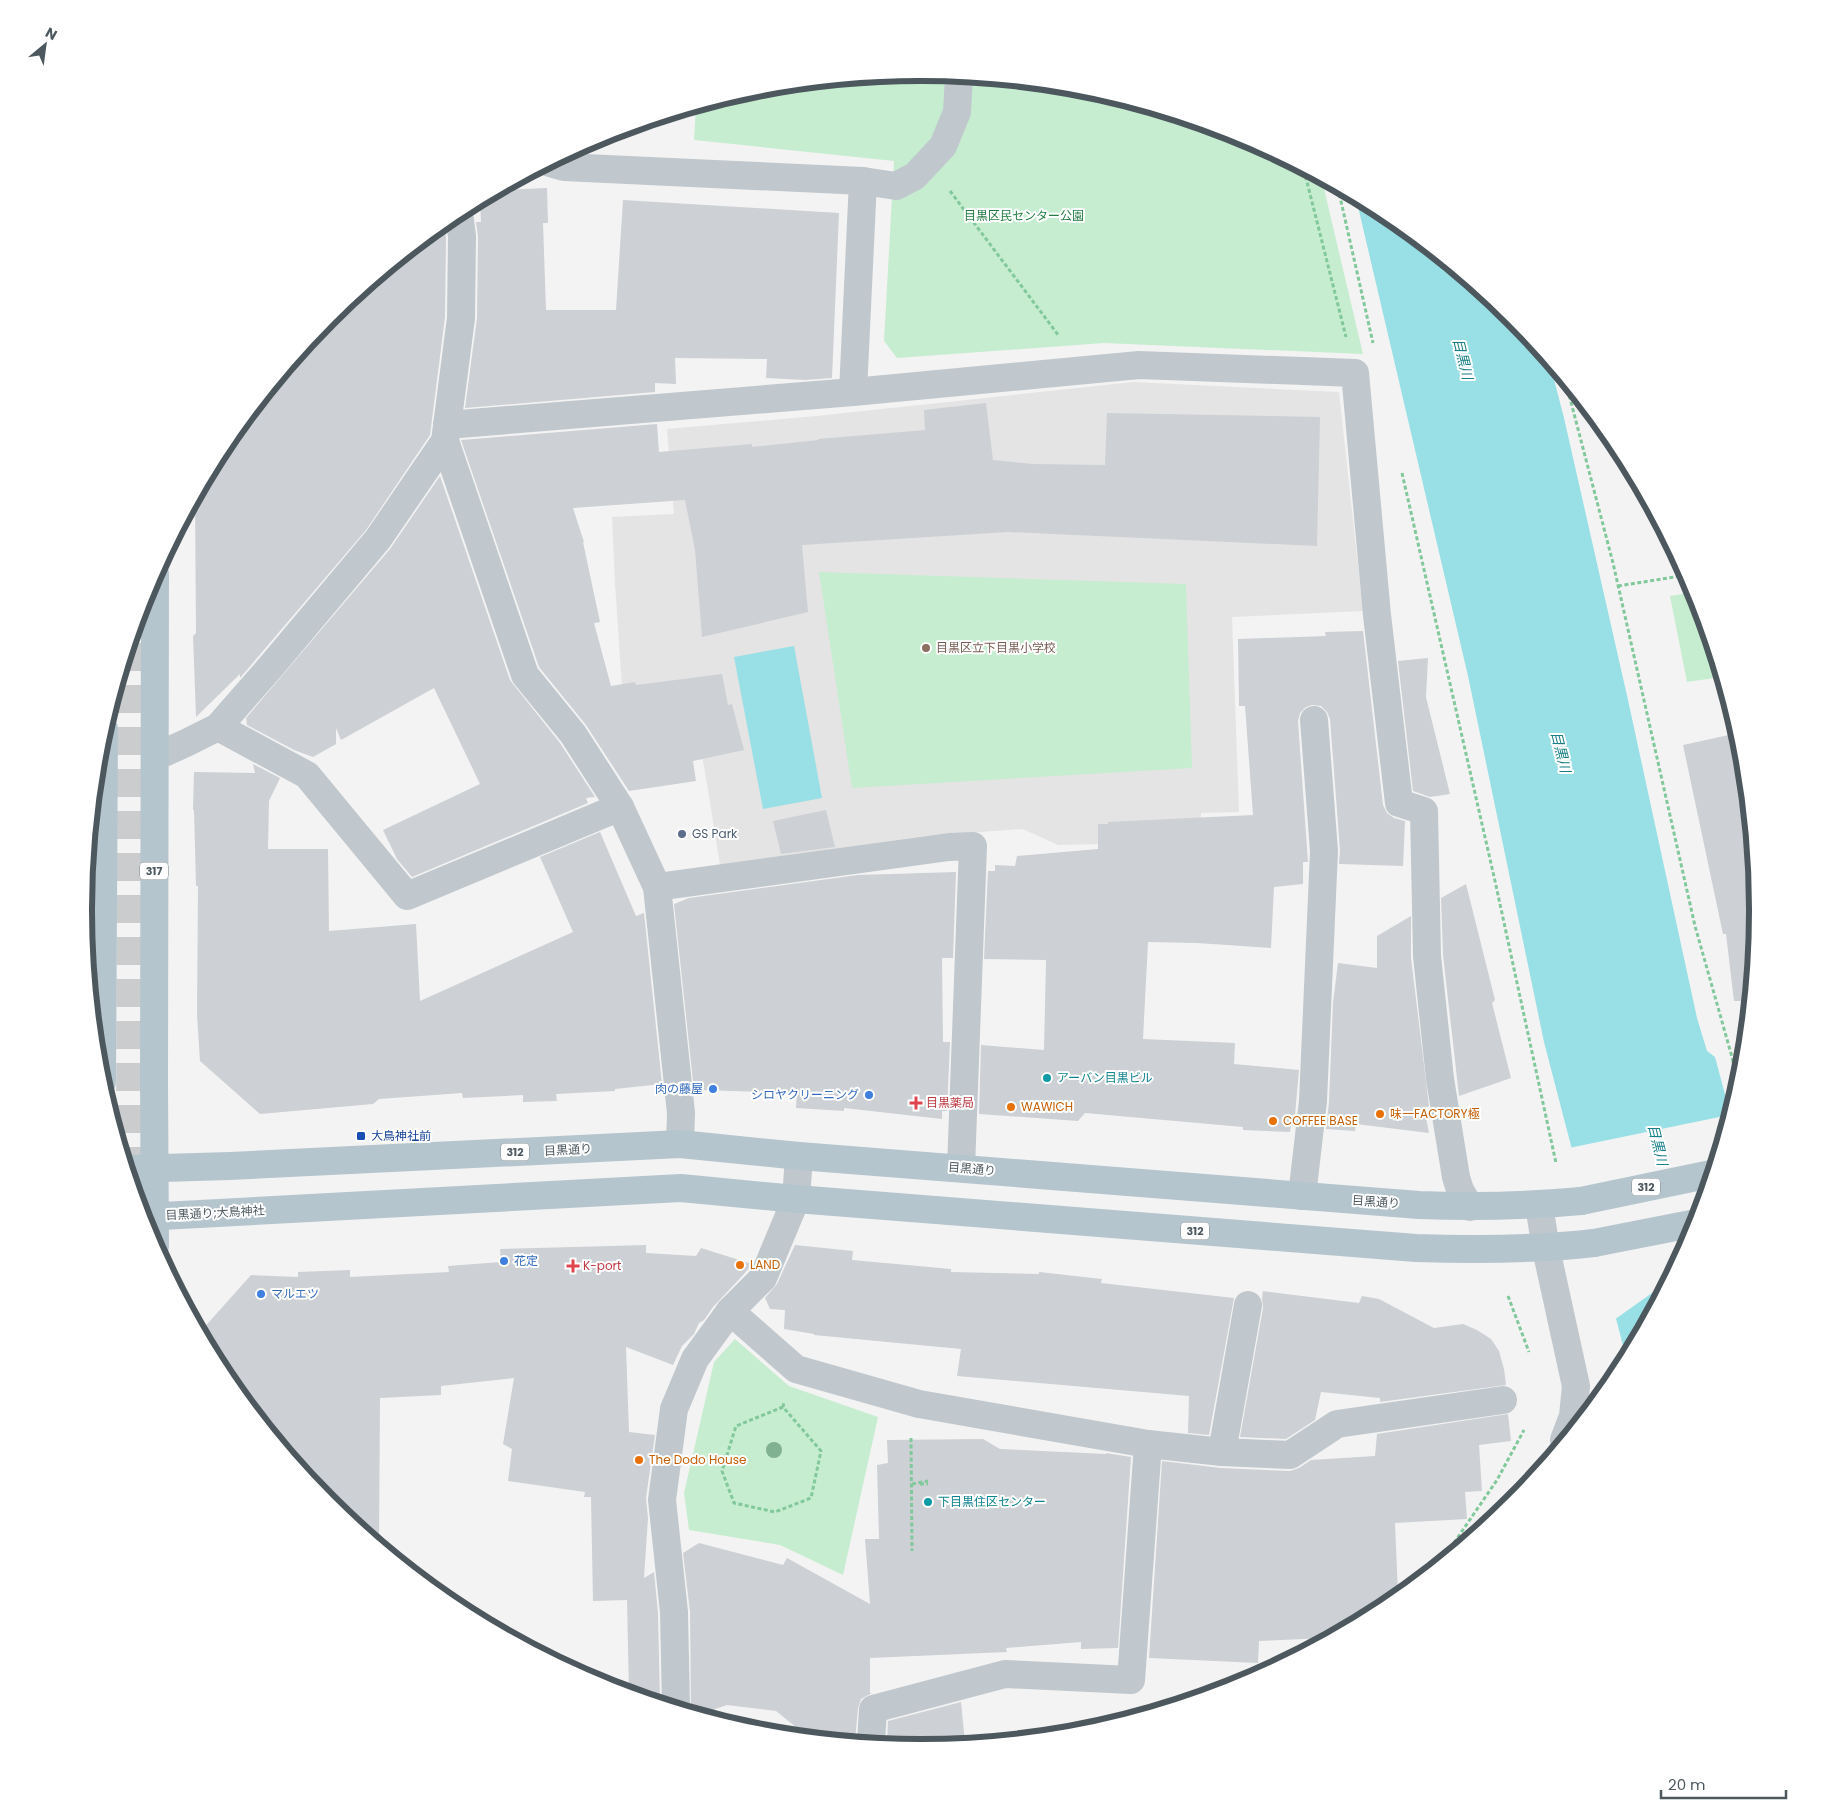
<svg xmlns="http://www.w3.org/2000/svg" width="1841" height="1820" font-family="Poppins,'Noto Sans JP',sans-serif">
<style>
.education{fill:#e5e4e4}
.green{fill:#c6edd0}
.water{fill:#98e0e5}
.pier{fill:#f4f3f3}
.building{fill:#cdd0d4}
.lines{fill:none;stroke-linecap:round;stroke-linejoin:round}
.highway-tunnel{stroke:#caccce;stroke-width:28;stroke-dasharray:28 14;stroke-linecap:butt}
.path{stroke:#81c89b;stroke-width:3;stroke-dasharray:4 2.5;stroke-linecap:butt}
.minor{stroke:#c0c8cd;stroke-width:28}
.major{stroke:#b5c5ce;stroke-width:28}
.major-bridge{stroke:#b5c5ce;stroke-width:28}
.tree{fill:#80b191}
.education-dot{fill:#8d6e63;stroke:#fff;stroke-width:2}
.service-dot{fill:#5c6f8a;stroke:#fff;stroke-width:2}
.culture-dot{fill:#0f9aa8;stroke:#fff;stroke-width:2}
.shop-dot{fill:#3f7fe0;stroke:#fff;stroke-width:2}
.health-dot{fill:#e0444e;stroke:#fff;stroke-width:2}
.food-dot{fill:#e8710a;stroke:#fff;stroke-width:2}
.transit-dot{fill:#1a4fb4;stroke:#fff;stroke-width:2}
.labels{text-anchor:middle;stroke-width:4;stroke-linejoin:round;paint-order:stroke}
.shield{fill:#fff;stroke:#828a8e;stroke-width:1}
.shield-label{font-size:11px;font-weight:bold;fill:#4c585e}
.park-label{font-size:12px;fill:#217b41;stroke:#fff}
.education-label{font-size:12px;fill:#785e54;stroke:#fff;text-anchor:start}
.service-label{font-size:12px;fill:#4e5e75;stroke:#fff;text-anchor:start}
.culture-label{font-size:12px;fill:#0d838f;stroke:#fff;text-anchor:start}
.shop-label{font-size:12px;fill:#366cbe;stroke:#fff;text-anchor:end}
.health-label{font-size:12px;fill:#be3a42;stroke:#fff;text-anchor:start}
.food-label{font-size:12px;fill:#c56008;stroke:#fff;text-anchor:start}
.transit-label{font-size:12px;fill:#164399;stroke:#fff;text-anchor:start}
.street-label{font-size:12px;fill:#4c585e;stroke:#fff}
.water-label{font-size:14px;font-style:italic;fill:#187f86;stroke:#fff}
.rim{fill:none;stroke:#4c585e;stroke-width:6}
</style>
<rect width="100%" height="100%" fill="#f4f3f3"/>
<path class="education" d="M1134 382 1339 392 1363 611 1232 617 1239 812 1201 813 1199 842 1058 845 1023 829 925 836 720 865 708 790 689 679 622 687 615 584 612 517 674 514 667 429 816 416Z"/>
<g class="green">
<path d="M920 73 1084 89 1241 136 1322 180 1363 354 1104 343 897 358 884 341 894 161 694 140 696 107 757 89Z"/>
<path d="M819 572 1186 584 1192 768 852 788Z"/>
<path d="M1695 592 1721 677 1687 682 1670 596Z"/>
<path d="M735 1339 789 1386 878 1417 843 1575 780 1545 689 1530 684 1493 714 1362Z"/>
</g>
<g class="water">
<path d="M1356 198 1386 214 1513 318 1550 364 1564 418 1628 700 1697 1018 1707 1051 1715 1057 1730 1113 1694 1231 1626 1357 1544 1042 1468 676Z"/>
<path d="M794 646 822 798 763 809 734 657Z"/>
</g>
<path class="pier" d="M1729 1115 1694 1231 1666 1283 1614 1320 1569 1148Z"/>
<g class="building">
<path d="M547 188 548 223H543L546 310H616L623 200 839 213 832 378 805 380 766 378 767 359 675 358 676 384 655 383V392L465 408 477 318 478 237 476 222H481L480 200 499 190Z"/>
<path d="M441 225H445L446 238 445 317 430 435 366 530 240 678V674L196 717 193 636 196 633 195 499 224 444 328 318Z"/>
<path d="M986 403 993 460 1032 464 1105 465 1107 413 1320 417 1317 546 1008 532 802 545 808 612 702 637 695 550 685 500 573 508 584 542H583L600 622 594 623 611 686 635 682 636 685 722 674 728 705 732 704 744 750 693 761 696 781 629 791 586 725 539 667 461 440 657 424 659 452 752 444V447L818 440V439L925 430 924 410Z"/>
<path d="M440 476 510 680 560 743 595 797 586 798 588 803 412 877 397 859 383 830 480 784 434 688 341 740 336 728V744L313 757 294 750 247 725 246 718 390 549Z"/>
<path d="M1363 631 1383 805 1387 813 1394 818 1405 821 1403 866 1339 864 1340 850 1330 719 1327 712 1321 706 1312 705 1306 707 1300 713 1298 721 1308 862H1303V884L1274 887 1271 948 1197 943 1148 942 1143 1039 1235 1043 1234 1064 1299 1070 1294 1126H1291L1290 1132 1243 1130V1127L1085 1113 1078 1121 979 1114 981 1045 1044 1050 1046 960 984 959 988 871H995V865L1015 866 1017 856 1098 849V824H1108V822L1253 815 1245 706H1239L1238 639 1326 636 1325 632Z"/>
<path d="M1428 658 1426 697 1450 794 1430 797 1413 791 1398 661Z"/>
<path d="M1738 733 1742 747 1758 910 1749 1001H1734L1726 934H1723L1683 745Z"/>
<path d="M253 764 280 778 269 801 268 849H328L329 931 416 924 420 1001 573 932 540 857 600 832 636 916 644 913 662 1084 615 1089V1091L556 1094 557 1101 523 1102V1095L463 1098 462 1093 379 1099 373 1104 260 1114 200 1061 197 1015 198 886H196L194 810H193L194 772 255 773Z"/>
<path d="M826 810 835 847 781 854 773 821Z"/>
<path d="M956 872 953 958H942L943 1042H950L947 1111H942V1119L844 1108V1111L796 1108 797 1093 700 1090 699 1081H693L674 904 689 898 858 875Z"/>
<path d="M1466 884 1495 1000 1492 1003 1511 1078 1459 1096 1443 955 1441 898Z"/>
<path d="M1411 916V958L1429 1106 1424 1108 1429 1133 1356 1124 1355 1131 1326 1129 1329 1102 1333 1003 1338 963 1377 968V936Z"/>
<path d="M646 1245V1253L696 1256 701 1248 752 1264 744 1274 713 1307 704 1320 699 1323 694 1334 682 1346 673 1365 626 1347 629 1432 655 1435 646 1498 648 1518 644 1578 654 1572 658 1613 660 1702 629 1692 627 1600 593 1601 591 1497H584L585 1492 508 1481 512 1449 503 1444 514 1378 441 1386V1395L380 1398 379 1544 328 1502 224 1375 201 1331 251 1275 298 1277V1272L350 1270V1277L449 1272 448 1266 501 1262 500 1249Z"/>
<path d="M795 1245 853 1251 852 1260 951 1269V1272L1039 1274V1272L1102 1279 1101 1283 1234 1298 1209 1435 1188 1433 1189 1396 957 1376 961 1349 814 1335V1334L784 1329 785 1310 770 1309 765 1298 777 1284Z"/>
<path d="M1263 1291 1359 1303 1362 1296 1379 1299 1434 1328 1463 1324 1477 1330 1491 1339 1499 1351 1504 1369 1506 1385 1380 1402V1398L1321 1392 1315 1420 1286 1439 1240 1437 1263 1308 1262 1298Z"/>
<path d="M1508 1414 1511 1441 1479 1445 1482 1491 1465 1492 1467 1519 1395 1523 1398 1593 1384 1607 1326 1638 1259 1641 1258 1663 1149 1658 1162 1461 1221 1468 1290 1471 1299 1468 1311 1460 1375 1456 1377 1434Z"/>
<path d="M983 1439 1000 1449 1106 1454V1453L1131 1457 1118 1648 1081 1649V1642L1006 1648 1007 1652 870 1658V1693H872L861 1699 858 1708 855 1741 807 1736 776 1711 727 1705 701 1714 691 1711 690 1612 683 1553 699 1543 783 1565 787 1558 870 1604 865 1539H879L877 1465 888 1463 887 1440Z"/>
<path d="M961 1702 965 1743 920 1748 887 1744 888 1721Z"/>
</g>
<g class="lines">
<path class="highway-tunnel" d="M130 1175 131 643"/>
<g class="path">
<path d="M1304 170 1346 337"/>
<path d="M1338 188 1373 343"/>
<path d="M950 191 1059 336"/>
<path d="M1566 383 1613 563 1695 926 1732 1057 1738 1086"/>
<path d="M1402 473 1495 881 1556 1163"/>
<path d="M1618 586 1687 575"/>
<path d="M1508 1296 1529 1352"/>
<path d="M783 1407 736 1426 722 1471 734 1503 775 1512 811 1498 821 1451 783 1407 784 1402"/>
<path d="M911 1438 912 1551"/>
<path d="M912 1484 928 1481"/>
<path d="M920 1484H928"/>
<path d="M1443 1559 1497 1480 1524 1430"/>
</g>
<g class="minor">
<path d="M550 163 564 167 863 181 853 392"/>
<path d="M863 181 896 186 915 176 943 146 957 112 959 76"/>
<path d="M447 425 853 392 1139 365 1355 373 1377 615 1399 803 1424 811 1427 956 1440 1079 1456 1177 1460 1190 1470 1207"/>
<path d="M445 441 525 675 573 734 620 807 657 887 681 1113 680 1144"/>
<path d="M218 727 307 775 407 896 620 807"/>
<path d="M155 757 186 743 218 727 273 664 378 539 445 441 461 318 462 237 459 212"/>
<path d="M657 887 949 847 973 846 961 1168"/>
<path d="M1302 1196 1313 1101 1324 851 1314 720"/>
<path d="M1539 1205 1546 1249 1576 1386 1573 1416 1564 1440"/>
<path d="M730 1311 796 1369 919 1404 1148 1444 1222 1452 1290 1455 1337 1424 1503 1400"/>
<path d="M1222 1452 1248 1305"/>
<path d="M676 1707 674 1612 662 1500 674 1409 695 1359 730 1311 763 1278 796 1199 799 1156"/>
<path d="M871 1743 873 1709 1005 1674 1131 1680 1148 1444"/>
</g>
<g class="major">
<path d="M155 574 154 1082 155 1246"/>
<path d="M102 1082 104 729"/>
<path d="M128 1169 230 1166 680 1144 799 1156 1419 1205C1473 1207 1527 1206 1581 1201"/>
<path d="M143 1217 681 1188 796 1199 1416 1248C1477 1250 1533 1250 1594 1243"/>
</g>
<g class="major-bridge">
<path d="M1581 1201 1711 1174"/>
<path d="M1594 1243 1696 1223"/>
</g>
</g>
<circle class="tree" cx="774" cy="1450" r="8"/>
<circle class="education-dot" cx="926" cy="648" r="5"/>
<circle class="service-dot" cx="682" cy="834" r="5"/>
<g class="culture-dot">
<circle cx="1047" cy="1078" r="5"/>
<circle cx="928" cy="1502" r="5"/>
</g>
<g class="shop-dot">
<circle cx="713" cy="1089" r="5"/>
<circle cx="869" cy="1095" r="5"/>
<circle cx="504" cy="1261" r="5"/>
<circle cx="261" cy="1294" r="5"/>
</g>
<g class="health-dot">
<path d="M913.5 1095.5h5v5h5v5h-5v5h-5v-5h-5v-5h5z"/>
<path d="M570.5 1258.5h5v5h5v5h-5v5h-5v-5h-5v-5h5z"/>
</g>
<g class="food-dot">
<circle cx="1011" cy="1107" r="5"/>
<circle cx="1380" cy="1114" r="5"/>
<circle cx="1273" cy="1121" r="5"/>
<circle cx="740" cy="1265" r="5"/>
<circle cx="639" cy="1460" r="5"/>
</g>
<rect class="transit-dot" x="356" y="1131" width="10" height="10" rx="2.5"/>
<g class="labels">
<g class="shield">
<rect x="140" y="862.5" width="28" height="17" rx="4"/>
<rect x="501" y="1143.5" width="28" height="17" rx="4"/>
<rect x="1632" y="1178.5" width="28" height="17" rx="4"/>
<rect x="1181" y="1222.5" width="28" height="17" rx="4"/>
</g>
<g class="shield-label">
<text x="154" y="875">317</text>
<text x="515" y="1156">312</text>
<text x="1646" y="1191">312</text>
<text x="1195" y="1235">312</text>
</g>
<g class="park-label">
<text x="1024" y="220">目黒区民センター公園</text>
</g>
<g class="education-label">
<text x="936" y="652">目黒区立下目黒小学校</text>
</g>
<g class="service-label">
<text x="692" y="838">GS Park</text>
</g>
<g class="culture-label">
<text x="1057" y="1082">アーバン目黒ビル</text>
<text x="938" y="1506">下目黒住区センター</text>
</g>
<g class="shop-label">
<text x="703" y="1093">肉の藤屋</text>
<text x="859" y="1099">シロヤクリーニング</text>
<text x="514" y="1265" text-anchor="start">花定</text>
<text x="271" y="1298" text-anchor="start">マルエツ</text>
</g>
<g class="health-label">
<text x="926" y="1107">目黒薬局</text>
<text x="583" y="1270">K-port</text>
</g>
<g class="food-label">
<text x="1021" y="1111">WAWICH</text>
<text x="1390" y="1118">味一FACTORY極</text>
<text x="1283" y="1125">COFFEE BASE</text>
<text x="750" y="1269">LAND</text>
<text x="649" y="1464">The Dodo House</text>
</g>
<g class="transit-label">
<text x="371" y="1140">大鳥神社前</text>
</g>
<g class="street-label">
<text transform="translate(568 1150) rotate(-3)" y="4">目黒通り</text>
<text transform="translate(972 1169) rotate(5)" y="4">目黒通り</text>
<text transform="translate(1376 1202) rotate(4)" y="4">目黒通り</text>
<text transform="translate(215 1213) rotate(-3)" y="4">目黒通り;大鳥神社</text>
</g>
<g class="water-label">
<text transform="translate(1463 359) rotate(76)" y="5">目黒川</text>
<text transform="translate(1561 752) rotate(76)" y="5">目黒川</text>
<text transform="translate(1658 1145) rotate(76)" y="5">目黒川</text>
</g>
</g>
<path d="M0 0H1841V1820H0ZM920 81H921A828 828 0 0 1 1749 909V911A828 828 0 0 1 921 1739H920A828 828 0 0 1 92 911V909A828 828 0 0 1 920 81Z" fill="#fff" fill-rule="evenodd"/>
<path class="rim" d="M920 81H921A828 828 0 0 1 1749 909V911A828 828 0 0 1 921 1739H920A828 828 0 0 1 92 911V909A828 828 0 0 1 920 81Z"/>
<g transform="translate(45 45) rotate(29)" stroke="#ffffff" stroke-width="4" paint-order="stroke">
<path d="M0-4L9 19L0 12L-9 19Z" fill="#4c585e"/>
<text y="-8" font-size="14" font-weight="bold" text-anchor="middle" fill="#4c585e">N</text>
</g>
<path d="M1661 1790v8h125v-8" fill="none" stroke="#4c585e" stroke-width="2.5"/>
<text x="1668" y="1790" font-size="15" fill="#4c585e" stroke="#ffffff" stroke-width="4" paint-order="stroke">20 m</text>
</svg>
